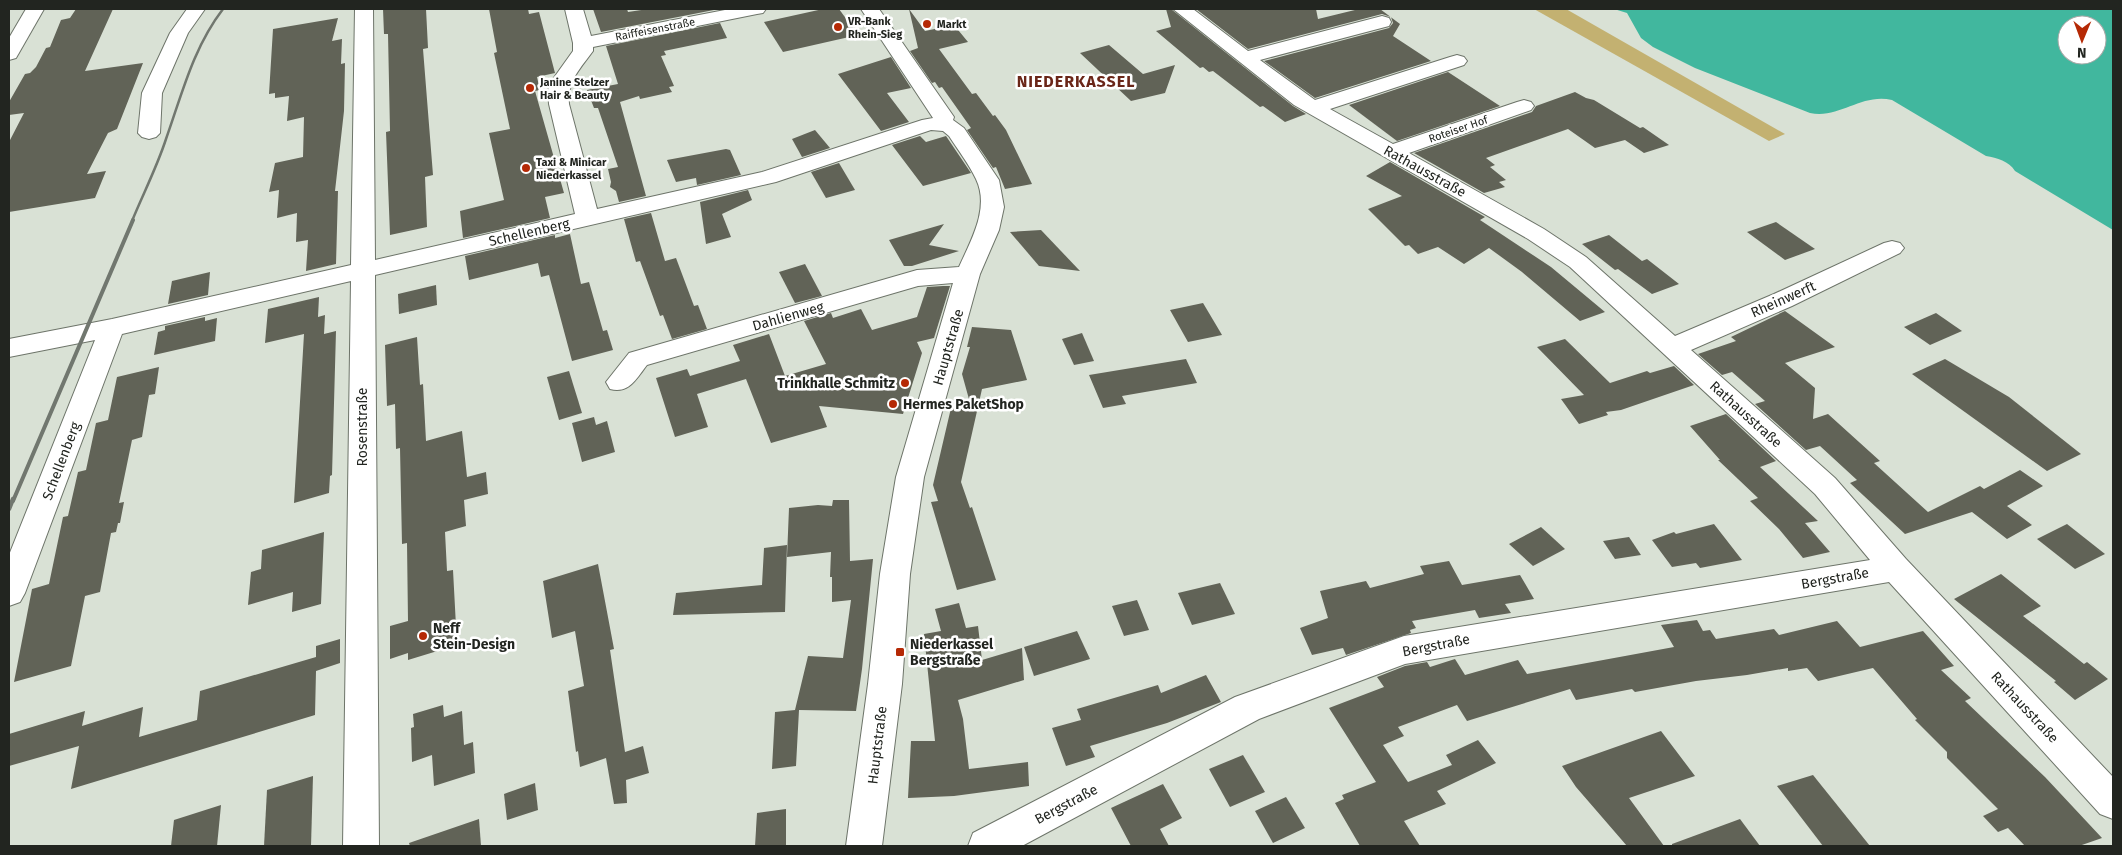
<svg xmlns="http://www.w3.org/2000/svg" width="2122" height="855" font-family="'Fira Sans',sans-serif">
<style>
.green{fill:#c3b171}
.water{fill:#41b79e;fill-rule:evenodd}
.building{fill:#616357}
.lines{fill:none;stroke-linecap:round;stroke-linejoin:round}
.minor-casing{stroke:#6d7469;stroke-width:2}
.minor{fill:#fff;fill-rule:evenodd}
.rail-far2{stroke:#71776f;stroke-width:2.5}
.rail-far1{stroke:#71776f;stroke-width:4}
.rail{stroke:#71776f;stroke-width:4.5}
.poi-dot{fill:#b52905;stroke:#fff;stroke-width:2}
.labels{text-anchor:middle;stroke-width:5;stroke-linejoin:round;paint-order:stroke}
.far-poi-label{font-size:11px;font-weight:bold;fill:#222520;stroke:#fff;text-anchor:start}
.far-street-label{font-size:11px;fill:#222520;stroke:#fff}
.street-label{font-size:14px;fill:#222520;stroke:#fff}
.poi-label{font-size:14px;font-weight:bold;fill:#222520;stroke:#fff;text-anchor:start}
.far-district-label{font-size:16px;font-weight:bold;letter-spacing:1px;fill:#6a2618;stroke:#fff}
</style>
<rect width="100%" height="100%" fill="#d9e1d5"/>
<path class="green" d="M1534 9H1566L1785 134 1769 141Z"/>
<path class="water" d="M1614 9H2113V230L2015 171C2009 161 1997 158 1986 156L1892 100C1861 93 1840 119 1810 113L1695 68 1653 47 1641 38 1627 13ZM2067 25H2097V55H2067Z"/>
<g class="building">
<path d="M76 9H113L85 71 143 63 117 129 108 133 87 174 106 171 95 198 9 212V142L24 113 9 115V102L25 74 30 73 36 67 46 48 50 47 61 20 70 18Z"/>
<path d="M383 9H426L428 48 423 49 433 175 425 177 427 227 390 235 386 132 390 131 388 34H384Z"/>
<path d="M489 9H528L529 14 539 12 555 73 537 77 540 90 535 91 564 193 545 197 550 218 463 238 460 211 504 200 489 133 510 129 494 53 497 52Z"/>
<path d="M593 9H627L628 12 648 9 714 10 601 32Z"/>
<path d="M823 9H839L858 35 783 52 764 22Z"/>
<path d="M909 9 925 31 954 25 968 42 939 49 972 94 976 93 993 116 995 115 1006 130 1032 184 1005 189 996 167 993 168 967 130 971 128 942 87 939 88 935 82 932 83 910 51 918 48Z"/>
<path d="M1166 9H1171L1293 106 1306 114 1285 122 1263 106 1260 107 1213 71 1209 72 1203 67 1200 68 1156 31 1171 27Z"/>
<path d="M1196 9H1316L1318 19 1359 9H1380L1400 24 1393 36 1431 61 1315 98 1264 61 1389 28 1393 23 1391 17 1382 14 1248 49Z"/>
<path d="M338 18 332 41 342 39 341 64 345 63 344 111 335 191H338L336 264 306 271 308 240 296 242 297 213 277 218 279 190 269 192 275 163 303 157 304 117 287 121 289 96 275 98V93L269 94 273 29Z"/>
<path d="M720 23 727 38 664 51 666 55 661 56 674 86 669 87 672 92 640 99 639 96 620 102 646 196 619 202 616 191 610 187 611 182 608 169 618 167 598 108H594L587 90 618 84 606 46Z"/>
<path d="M1109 45 1143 74 1175 65 1165 93 1131 101 1080 53Z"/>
<path d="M891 57 911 88 887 93 909 122 881 131 838 74Z"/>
<path d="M1448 72 1500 106 1397 141 1349 105Z"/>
<path d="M1575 92 1586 98 1594 100 1640 128 1643 127 1669 145 1644 153 1625 140 1595 148 1568 129 1486 158 1495 165 1490 167 1506 180 1499 182 1505 187 1484 193 1414 153 1532 112 1536 106Z"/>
<path d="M815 130 830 148 802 157 792 139Z"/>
<path d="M920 136 926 142 946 136 971 173 923 186 892 145Z"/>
<path d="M726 149 730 150 741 175 697 185 696 178 676 182 667 160Z"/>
<path d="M1390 162 1485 217 1480 220 1551 267 1605 312 1580 321 1522 272 1489 248 1464 264 1438 247 1418 254 1409 245 1405 246 1368 209 1402 196 1366 176Z"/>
<path d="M839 163 855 190 826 198 811 172Z"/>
<path d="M748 190 752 200 722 214 731 237 706 244 700 202Z"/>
<path d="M651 213 665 261 676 258 694 306 698 305 707 329 672 339 663 315 660 316 640 261 636 262 624 219Z"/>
<path d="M1776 222 1815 249 1785 260 1747 232Z"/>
<path d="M944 224 929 245 959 251 912 266H904L889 240Z"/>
<path d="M1041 230 1080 271 1039 266 1010 232Z"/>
<path d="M570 234 581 284 589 282 603 331 607 330 613 350 572 361 549 275 541 277 538 263 469 280 465 256 555 235V238Z"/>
<path d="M1609 235 1642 261 1647 259 1679 284 1652 294 1618 269 1615 270 1582 244Z"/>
<path d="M805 264 822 296 795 303 779 272Z"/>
<path d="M210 272 208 295 168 304 172 281Z"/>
<path d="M436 285 437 305 399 314 398 294Z"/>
<path d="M943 286H950L934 338 917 342 922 353 903 414 819 406 827 427 771 443 746 379 697 394 708 427 675 437 656 378 687 369 690 376 740 361 733 345 769 334 785 376 826 364 804 321 831 313 833 318 861 309 872 330 917 317 927 287Z"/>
<path d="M319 297 318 317 325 315 324 334 336 331 332 475 330 476 329 493 294 503 304 334 265 343 268 309Z"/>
<path d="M1203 303 1222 335 1188 342 1170 310Z"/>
<path d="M1785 311 1835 347 1785 363 1815 388 1813 419 1828 414 1880 461 1874 463 1928 512 1980 486 1984 489 2020 470 2043 486 2007 506 2032 525 2007 539 1972 512 1905 534 1850 483 1857 480 1820 446 1806 450 1755 404 1765 401 1732 372 1722 375 1698 354 1736 341 1731 337Z"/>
<path d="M1936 313 1962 331 1930 345 1904 327Z"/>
<path d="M205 317V321L217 318 215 341 154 355 158 332 165 330V326Z"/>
<path d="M972 327 1011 330 1027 380 982 389 961 482 970 508 972 507 996 580 957 590 931 502 938 501 933 485 951 408 972 410 962 374 970 347H967Z"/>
<path d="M1082 333 1094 361 1074 365 1062 339Z"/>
<path d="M417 337 420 385 423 384 426 441 462 431 467 477 486 472 488 494 464 500 466 526 445 532 447 571 453 570 457 645 408 660V653L390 659V626L408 621 407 543 402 544 400 448 396 449 395 404 387 406 385 345Z"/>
<path d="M1565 339 1610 383 1647 371 1650 373 1674 366 1694 385 1621 410 1606 412 1608 415 1579 424 1561 399 1584 395 1537 347Z"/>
<path d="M1186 359 1197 383 1122 396 1126 404 1103 408 1089 375Z"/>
<path d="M1945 359 2009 397 2081 454 2047 471 1912 374Z"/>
<path d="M159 367 155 394 149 395 142 437 132 440 119 503 124 502 120 523H118L116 532 111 533 100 592 85 596 71 666 14 682 32 589 49 584 63 517 68 516 78 472 86 470 96 423 108 420 117 377Z"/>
<path d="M569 371 582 413 559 420 547 377Z"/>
<path d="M1726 414 1776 461 1760 467 1818 521 1805 523 1830 552 1803 558 1779 529 1750 501 1758 498 1718 460H1720L1690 426Z"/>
<path d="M594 417 596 425 607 421 615 452 582 462 572 423Z"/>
<path d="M833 500H849L850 561 873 559 862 669 856 711 799 710 796 766 772 769 775 712 795 710 808 656 843 658 851 600 832 602V577H830L831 552 787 557 789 508 818 505 832 506Z"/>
<path d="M1714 524 1742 560 1700 568 1696 563 1672 567 1652 540 1674 532 1676 534Z"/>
<path d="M2067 524 2105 554 2075 569 2037 539Z"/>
<path d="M1541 527 1565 549 1533 566 1509 544Z"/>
<path d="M324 532 321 604 292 612 293 592 248 605 251 572 261 569 262 550Z"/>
<path d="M1629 537 1641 555 1615 559 1603 541Z"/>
<path d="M787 545 785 612 673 615 676 593 762 585 764 548Z"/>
<path d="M1449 561 1462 585 1520 575 1534 599 1505 604 1511 613 1479 618 1475 610 1412 621 1416 628 1410 630 1411 633 1346 655 1343 648 1312 655 1300 628 1328 618 1320 591 1366 581 1370 588 1424 574 1420 566Z"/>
<path d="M598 564 614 649 610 650 625 752 643 746 649 773 626 780 627 803 614 804 606 758 580 767 578 751 576 752 568 691 584 686 575 631 552 638 543 581Z"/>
<path d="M2001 574 2041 606 2023 616 2084 664 2087 662 2108 679 2075 700 2054 682 2056 681 1954 599Z"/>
<path d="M1220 583 1235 614 1192 625 1178 593Z"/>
<path d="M1137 600 1149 630 1124 636 1112 606Z"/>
<path d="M959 603 966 628 978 626 982 660 1022 648 1024 680 958 700 963 719 969 769 1028 762 1029 786 954 796 908 798 911 741H935L924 634 941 631 935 609Z"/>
<path d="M1697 620 1703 631 1710 630 1716 639 1774 629 1779 635 1837 621 1860 647 1923 631 1954 666 1941 670 1971 698 1965 701 2045 777 2102 838 2079 846H2025L2008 828 1998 832 1983 816 1998 809 1947 758V752L1915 720 1917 719 1873 668 1818 681 1807 668 1788 671V668L1747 675 1696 681 1635 692 1632 689 1576 700 1570 689 1467 721 1457 705 1398 727 1404 736 1383 745 1408 782 1452 765 1446 755 1478 740 1496 763 1437 791 1446 804 1404 821 1420 846H1360L1335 803 1344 799 1342 795 1376 782 1329 708 1384 687 1377 677 1405 666 1427 662 1430 667 1455 659 1465 675 1518 660 1527 674 1674 647 1661 625Z"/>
<path d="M1077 631 1090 659 1034 676 1024 647Z"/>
<path d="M340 639V663L316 671 315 715 71 789 79 746 9 766V734L85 711 82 726 143 707 139 737 197 720 200 691 316 657V646Z"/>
<path d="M1206 675 1221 702 1167 723 1090 746 1095 757 1066 766 1052 728 1081 720 1077 709 1158 685 1161 693Z"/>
<path d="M443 705 444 717 462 711 464 745 473 742 475 773 434 786 432 755 412 762 411 728 414 727 413 714Z"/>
<path d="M1661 731 1695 776 1629 798 1664 846H1627L1576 787 1562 766Z"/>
<path d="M1243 755 1265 792 1230 807 1209 769Z"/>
<path d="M1813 775 1870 846H1823L1777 786Z"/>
<path d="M313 776 311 846H264L267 790Z"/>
<path d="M535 783 538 810 507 820 504 794Z"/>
<path d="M1163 784 1182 818 1160 829 1169 846H1131L1111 808Z"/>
<path d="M1286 797 1305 828 1273 843 1255 811Z"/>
<path d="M221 805 217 846H171L174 820Z"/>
<path d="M786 809V846H755L757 813Z"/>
<path d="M479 819 481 846H410L409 843Z"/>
<path d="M1740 819 1760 846H1672V844Z"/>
</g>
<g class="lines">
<g class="minor-casing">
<g id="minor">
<path d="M26 9H44L16 58 9 60V38Z"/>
<path d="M187 9H205L188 33 162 93 160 133 156 137 149 139 142 137 138 133 142 93 170 33Z"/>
<path d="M355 9H373L375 260 575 214 549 104 548 90 553 79 573 51V43L565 9H583L591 36 730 9H766L763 13 757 14 593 47V51C580 69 567 81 569 104L597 209 762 172 922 120 933 118 861 9H879L954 117 953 120 964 128 999 180 1004 207 999 230 980 274 924 477 910 574 902 684 882 846H846L868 684 880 574 896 477 953 283 918 286 647 365C636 379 629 394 610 389L606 382 629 353 917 270 959 267C971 240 990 208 976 179 969 164 958 150 949 136L943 131 931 130 776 182 375 275 379 846H343L351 281 122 334 25 593 20 602 9 606V555L95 340 9 357V339L112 319 351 265Z"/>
<path d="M1173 9H1193L1248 51 1382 16 1389 18 1391 22 1389 26 1260 60 1315 100 1450 57 1457 55 1464 57 1467 61 1464 65 1330 109 1393 144 1517 102 1524 100 1531 102 1534 106 1531 110 1409 153 1544 229 1586 257 1675 336 1774 294 1884 243 1892 241 1900 243 1904 248 1900 253 1792 306 1691 350 1835 478 1906 559 2113 777V819L2100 814 1889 582 1405 664 1259 719 1022 846H968L973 833 1235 697 1404 636 1870 560 1815 494 1570 267 1528 239 1294 105Z"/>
</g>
</g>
<use href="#minor" class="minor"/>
<path class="rail-far2" d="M132 221C143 194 157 167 166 139 182 94 193 48 223 9"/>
<path class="rail-far1" d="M13 501 133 220"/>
<path class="rail" d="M9 509 13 499"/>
</g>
<g class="poi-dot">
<circle cx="927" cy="24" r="5"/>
<circle cx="838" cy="27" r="5"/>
<circle cx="530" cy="88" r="5"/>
<circle cx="526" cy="168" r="5"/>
<circle cx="905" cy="383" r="5"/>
<circle cx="893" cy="404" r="5"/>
<circle cx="423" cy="636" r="5"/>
<rect x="895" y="647" width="10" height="10" rx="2.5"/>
</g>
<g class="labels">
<g class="far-poi-label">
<text x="848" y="25">VR-Bank<tspan x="848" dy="13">Rhein-Sieg</tspan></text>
<text x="937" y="28">Markt</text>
<text x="540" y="86">Janine Stelzer<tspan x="540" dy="13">Hair &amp; Beauty</tspan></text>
<text x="536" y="166">Taxi &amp; Minicar<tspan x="536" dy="13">Niederkassel</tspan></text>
</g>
<g class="far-street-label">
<text transform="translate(655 29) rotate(-11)" y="4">Raiffeisenstraße</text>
<text transform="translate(1458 129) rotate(-19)" y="4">Roteiser Hof</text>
</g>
<g class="street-label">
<text transform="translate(1425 171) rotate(29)" y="5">Rathausstraße</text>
<text transform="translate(529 232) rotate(-13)" y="5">Schellenberg</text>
<text transform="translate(1783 299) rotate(-24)" y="5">Rheinwerft</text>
<text transform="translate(788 316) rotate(-16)" y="5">Dahlienweg</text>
<text transform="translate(948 347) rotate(-74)" y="5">Hauptstraße</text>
<text transform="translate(1746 414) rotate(42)" y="5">Rathausstraße</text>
<text transform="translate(362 427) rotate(-90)" y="5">Rosenstraße</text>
<text transform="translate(61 461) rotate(-69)" y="5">Schellenberg</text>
<text transform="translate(1835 578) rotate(-10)" y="5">Bergstraße</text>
<text transform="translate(1436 645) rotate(-11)" y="5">Bergstraße</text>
<text transform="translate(2025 707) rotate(47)" y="5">Rathausstraße</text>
<text transform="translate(877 745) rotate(-83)" y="5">Hauptstraße</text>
<text transform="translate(1066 804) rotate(-28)" y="5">Bergstraße</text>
</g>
<g class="poi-label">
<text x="895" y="388" text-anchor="end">Trinkhalle Schmitz</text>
<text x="903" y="409">Hermes PaketShop</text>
<text x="433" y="633">Neff<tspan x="433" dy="16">Stein-Design</tspan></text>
<text x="910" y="649">Niederkassel<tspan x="910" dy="16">Bergstraße</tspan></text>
</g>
<g class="far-district-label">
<text x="1076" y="87">NIEDERKASSEL</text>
</g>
</g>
<rect width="2122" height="855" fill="none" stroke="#222520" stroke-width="20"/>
<g transform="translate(2082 40) rotate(181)"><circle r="24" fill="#ffffff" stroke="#a7a8a6"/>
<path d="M0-4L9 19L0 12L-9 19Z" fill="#b52905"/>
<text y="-8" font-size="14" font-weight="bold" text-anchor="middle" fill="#222520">N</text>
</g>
</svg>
